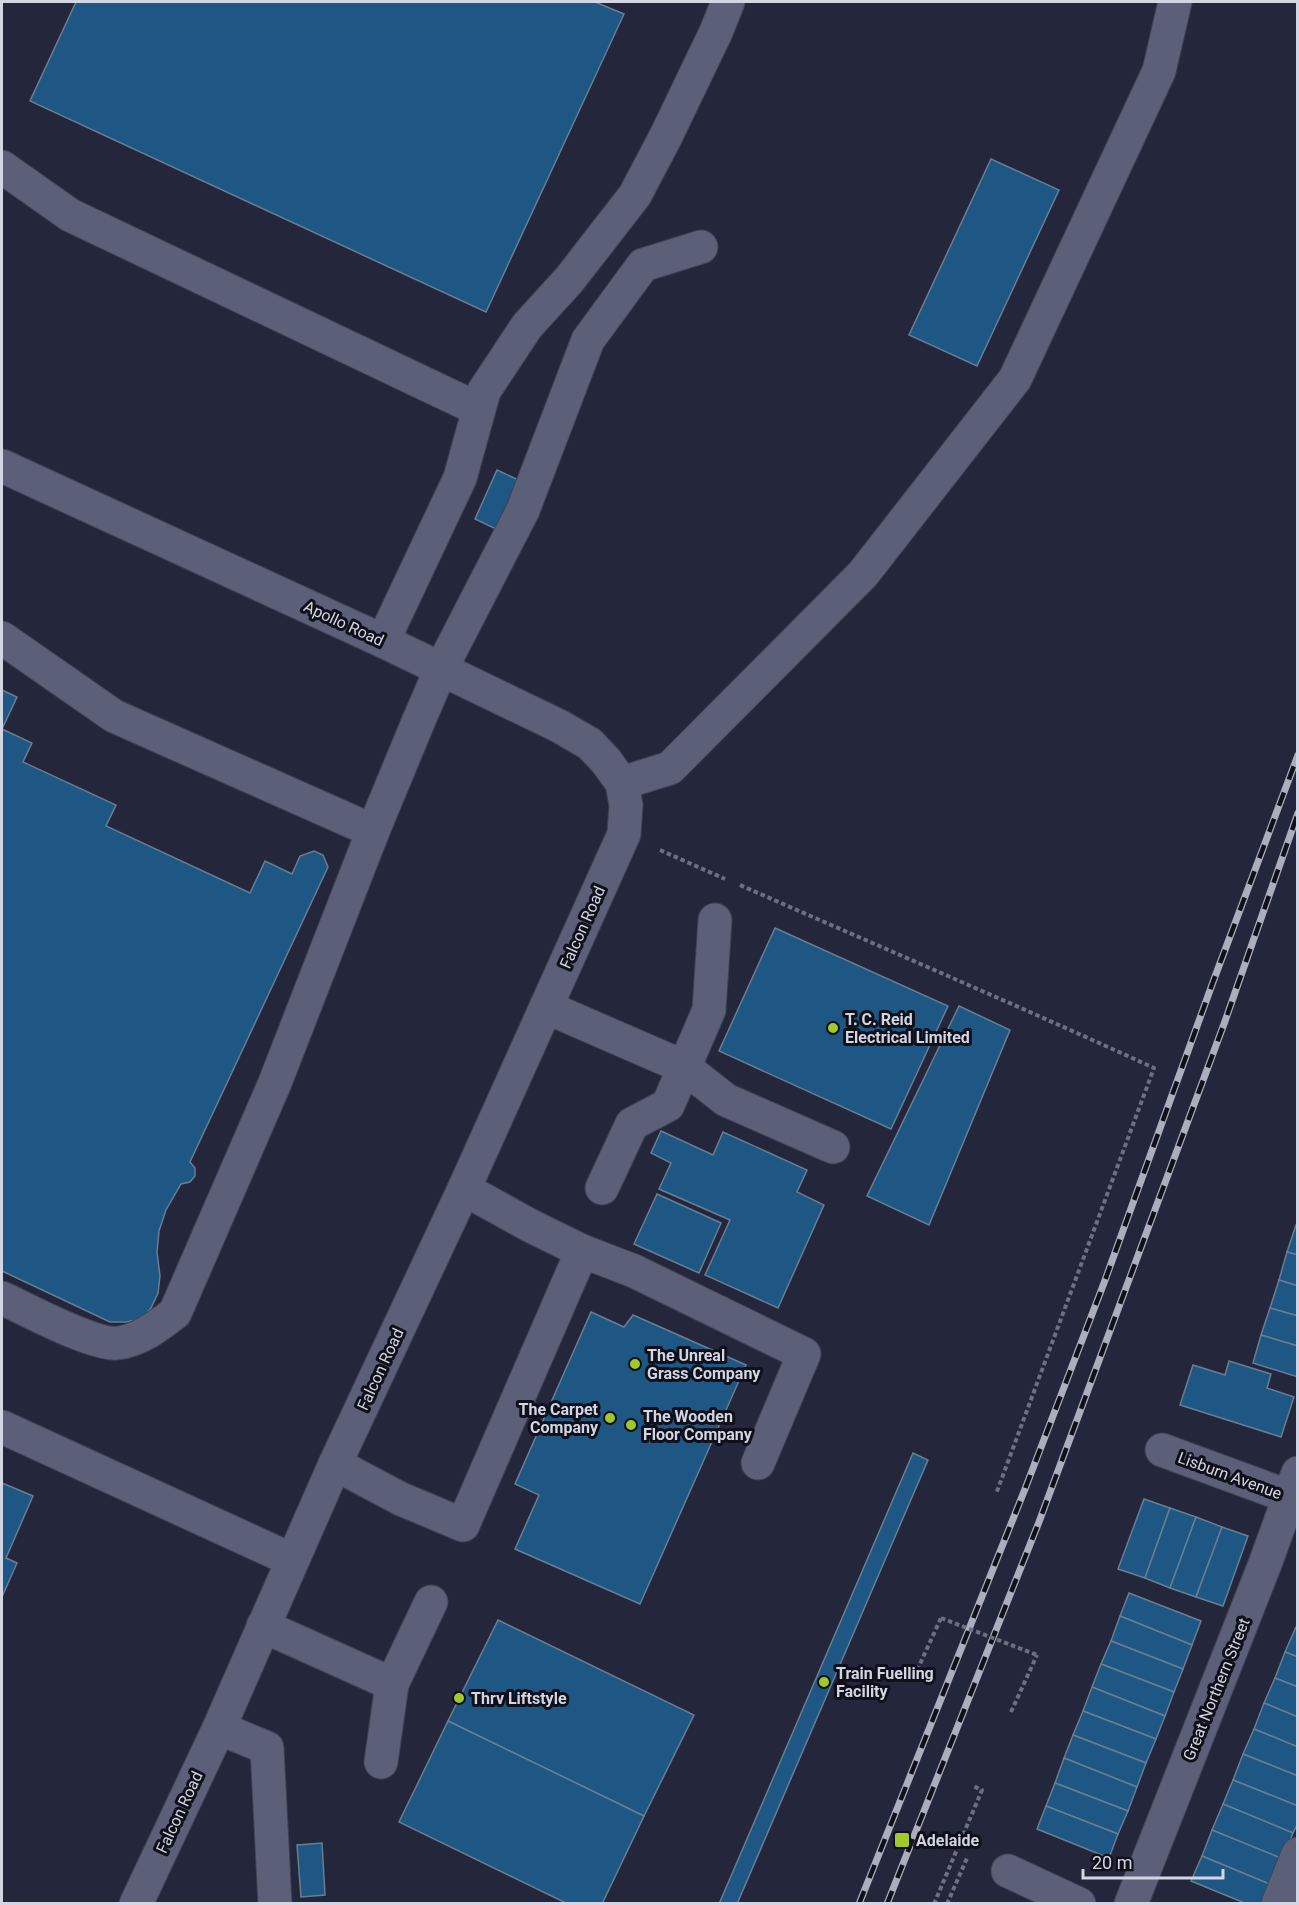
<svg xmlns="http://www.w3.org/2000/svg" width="1299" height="1905" font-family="Roboto,sans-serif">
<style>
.building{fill:#1e5684;stroke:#697e91;stroke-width:1.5}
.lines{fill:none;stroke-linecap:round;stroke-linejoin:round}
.minor-casing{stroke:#404254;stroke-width:35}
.path{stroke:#6d6f82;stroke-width:4;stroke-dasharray:4.5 3;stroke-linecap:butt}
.minor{stroke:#5b5f77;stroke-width:33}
.rail-casing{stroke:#acaebe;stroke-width:7}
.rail{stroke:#0f101a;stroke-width:4.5;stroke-dasharray:14;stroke-linecap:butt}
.path-bridge{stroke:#6d6f82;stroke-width:4;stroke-dasharray:4.5 3;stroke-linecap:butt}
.poi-dot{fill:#a0c92c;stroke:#0f101a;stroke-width:2}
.labels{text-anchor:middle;stroke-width:6;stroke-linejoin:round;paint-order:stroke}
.street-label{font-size:16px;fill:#d2d5e3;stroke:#0f101a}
.poi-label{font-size:16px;font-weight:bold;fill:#d2d5e3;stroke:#0f101a;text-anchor:start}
</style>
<rect width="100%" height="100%" fill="#24263b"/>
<g class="building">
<path d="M76 2H595L624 14 486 312 30 101Z"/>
<path d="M991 159 1059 190 977 366 909 335Z"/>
<path d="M497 470 523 482 500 531 475 519Z"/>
<path d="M2 690 17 697 2 729Z"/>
<path d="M2 729 32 743 23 762 116 805 106 826 250 893 265 861 292 874 300 856 314 851 323 855 328 867 190 1162 195 1168V1176L190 1182 181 1184 166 1210 159 1231 157 1252 160 1276 158 1293 151 1308 142 1319 126 1322H110L2 1271Z"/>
<path d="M775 928 948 1006 891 1129 719 1051Z"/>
<path d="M959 1006 1010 1030 929 1225 867 1196Z"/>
<path d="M661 1131 713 1155 723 1132 807 1170 797 1192 824 1205 778 1308 705 1275 730 1220 659 1189 671 1163 651 1153Z"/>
<path d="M657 1194 721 1223 699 1273 634 1244Z"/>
<path d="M1296 1225H1298V1255L1287 1252Z"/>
<path d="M1287 1252 1298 1255V1286L1279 1280Z"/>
<path d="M1279 1280 1298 1286V1316L1270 1308Z"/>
<path d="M1270 1308 1298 1316V1346L1261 1335Z"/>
<path d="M591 1312 624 1327 633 1315 746 1365 640 1604 515 1549 539 1495 515 1484Z"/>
<path d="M1261 1335 1298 1346V1377L1253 1363Z"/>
<path d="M1229 1361 1271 1374 1267 1388 1294 1397 1281 1437 1180 1405 1193 1365 1225 1375Z"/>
<path d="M913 1453 928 1460 737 1904H719Z"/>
<path d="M2 1483 33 1496 6 1558 17 1563 2 1597Z"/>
<path d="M1144 1499 1170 1508 1145 1578 1118 1569Z"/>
<path d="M1170 1508 1196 1517 1170 1588 1145 1578Z"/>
<path d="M1196 1517 1222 1527 1196 1597 1170 1588Z"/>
<path d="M1222 1527 1248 1536 1223 1606 1196 1597Z"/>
<path d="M1129 1593 1201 1621 1192 1645 1120 1616Z"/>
<path d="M1120 1616 1192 1645 1183 1669 1111 1641Z"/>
<path d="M498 1620 694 1715 644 1816 448 1721Z"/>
<path d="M1296 1627H1298V1657L1285 1652Z"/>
<path d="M1111 1641 1183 1669 1174 1692 1101 1664Z"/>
<path d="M1285 1652 1298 1657V1687L1275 1678Z"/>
<path d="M1101 1664 1174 1692 1165 1716 1092 1687Z"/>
<path d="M1275 1678 1298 1687V1717L1264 1703Z"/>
<path d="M1092 1687 1165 1716 1156 1739 1083 1711Z"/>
<path d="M1264 1703 1298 1717V1747L1254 1729Z"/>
<path d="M1083 1711 1156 1739 1146 1763 1073 1735Z"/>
<path d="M448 1721 644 1816 602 1904H568L399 1822Z"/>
<path d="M1254 1729 1298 1747V1776L1243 1754Z"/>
<path d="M1073 1735 1146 1763 1137 1787 1064 1758Z"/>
<path d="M1243 1754 1298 1776V1806L1233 1780Z"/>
<path d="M1064 1758 1137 1787 1128 1811 1055 1783Z"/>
<path d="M1233 1780 1298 1806V1823L1293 1833 1223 1804Z"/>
<path d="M1055 1783 1128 1811 1118 1834 1046 1806Z"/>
<path d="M1223 1804 1293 1833 1283 1859 1212 1830Z"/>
<path d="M1046 1806 1118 1834 1109 1858 1037 1829Z"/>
<path d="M1212 1830 1283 1859 1272 1885 1202 1856Z"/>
<path d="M322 1843 325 1895 301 1897 297 1845Z"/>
<path d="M1202 1856 1272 1885 1265 1904H1247L1191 1881Z"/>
</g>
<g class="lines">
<g class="minor-casing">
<g id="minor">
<path d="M2 167 70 215 478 409"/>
<path d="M2 466 383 641 559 726 590 744 606 761 622 783 626 805 624 834 464 1189 335 1464 219 1728 136 1904"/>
<path d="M2 638 114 716 373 831"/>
<path d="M383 641 460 478 484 391 527 326 569 280 635 195 666 136 716 32 728 2"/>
<path d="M622 783 670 768 863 574 1015 379 1159 71 1175 2"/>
<path d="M546 1007 684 1067 726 1100 833 1147"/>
<path d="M602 1188 632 1124 668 1105 709 1010 715 920"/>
<path d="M582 1251 634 1271 804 1354 758 1463"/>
<path d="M2 1298C26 1309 94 1346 118 1343 140 1340 158 1326 175 1313L274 1085 373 831 419 720 441 669 523 510 588 340 643 265 701 247"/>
<path d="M2 1427 292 1560"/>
<path d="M1162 1450 1298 1500"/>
<path d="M335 1464 401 1499 463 1525 582 1251 529 1225 464 1189"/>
<path d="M263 1626 392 1684"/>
<path d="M219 1728 267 1748 275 1904"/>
<path d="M381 1762 392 1684 431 1602"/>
<path d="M1008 1871 1079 1904"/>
<path d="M1131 1904 1265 1564 1298 1473"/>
<path d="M1278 1904 1298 1854"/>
</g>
</g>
<g class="path">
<path d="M660 850 725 879"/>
<path d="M740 885C878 946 1017 1005 1154 1068L996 1494"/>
<path d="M914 1677 941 1618"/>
<path d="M1011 1712 1037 1655"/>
<path d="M934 1904 982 1790 973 1786"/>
<path d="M947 1904 967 1858"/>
</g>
<use href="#minor" class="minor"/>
<g class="rail-casing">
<g id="rail">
<path d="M859 1904 1025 1489 1104 1283 1213 982 1298 755"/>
<path d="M887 1904 1039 1522 1224 1024 1298 813"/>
</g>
</g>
<use href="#rail" class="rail"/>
<path class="path-bridge" d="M941 1618 1037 1655"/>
</g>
<g class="poi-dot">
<circle cx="833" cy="1028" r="6"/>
<circle cx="635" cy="1364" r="6"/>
<circle cx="610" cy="1418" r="6"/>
<circle cx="631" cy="1425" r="6"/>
<circle cx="824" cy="1682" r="6"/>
<circle cx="459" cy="1698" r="6"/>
<rect x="894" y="1832" width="16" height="16" rx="3"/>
</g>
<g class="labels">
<g class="street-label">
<text transform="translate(344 623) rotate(25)" y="6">Apollo Road</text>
<text transform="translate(582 927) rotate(-66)" y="6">Falcon Road</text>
<text transform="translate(380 1369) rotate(-65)" y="6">Falcon Road</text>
<text transform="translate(1230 1475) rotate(20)" y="6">Lisburn Avenue</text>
<text transform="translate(1216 1689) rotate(-68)" y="6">Great Northern Street</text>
<text transform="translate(179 1812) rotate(-65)" y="6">Falcon Road</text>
</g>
<g class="poi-label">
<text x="845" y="1025">T. C. Reid<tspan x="845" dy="18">Electrical Limited</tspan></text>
<text x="647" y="1361">The Unreal<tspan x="647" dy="18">Grass Company</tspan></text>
<text x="598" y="1415" text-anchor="end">The Carpet<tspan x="598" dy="18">Company</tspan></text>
<text x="643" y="1422">The Wooden<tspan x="643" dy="18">Floor Company</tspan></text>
<text x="836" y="1679">Train Fuelling<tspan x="836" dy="18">Facility</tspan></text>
<text x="471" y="1704">Thrv Liftstyle</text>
<text x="916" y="1846">Adelaide</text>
</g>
</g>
<rect width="1299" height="1905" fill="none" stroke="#d2d5e3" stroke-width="6"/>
<path d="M1083 1869v9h140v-9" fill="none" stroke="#d2d5e3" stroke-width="3"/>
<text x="1092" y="1869" font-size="18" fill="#d2d5e3" stroke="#0f101a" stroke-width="4.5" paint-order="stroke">20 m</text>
</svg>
